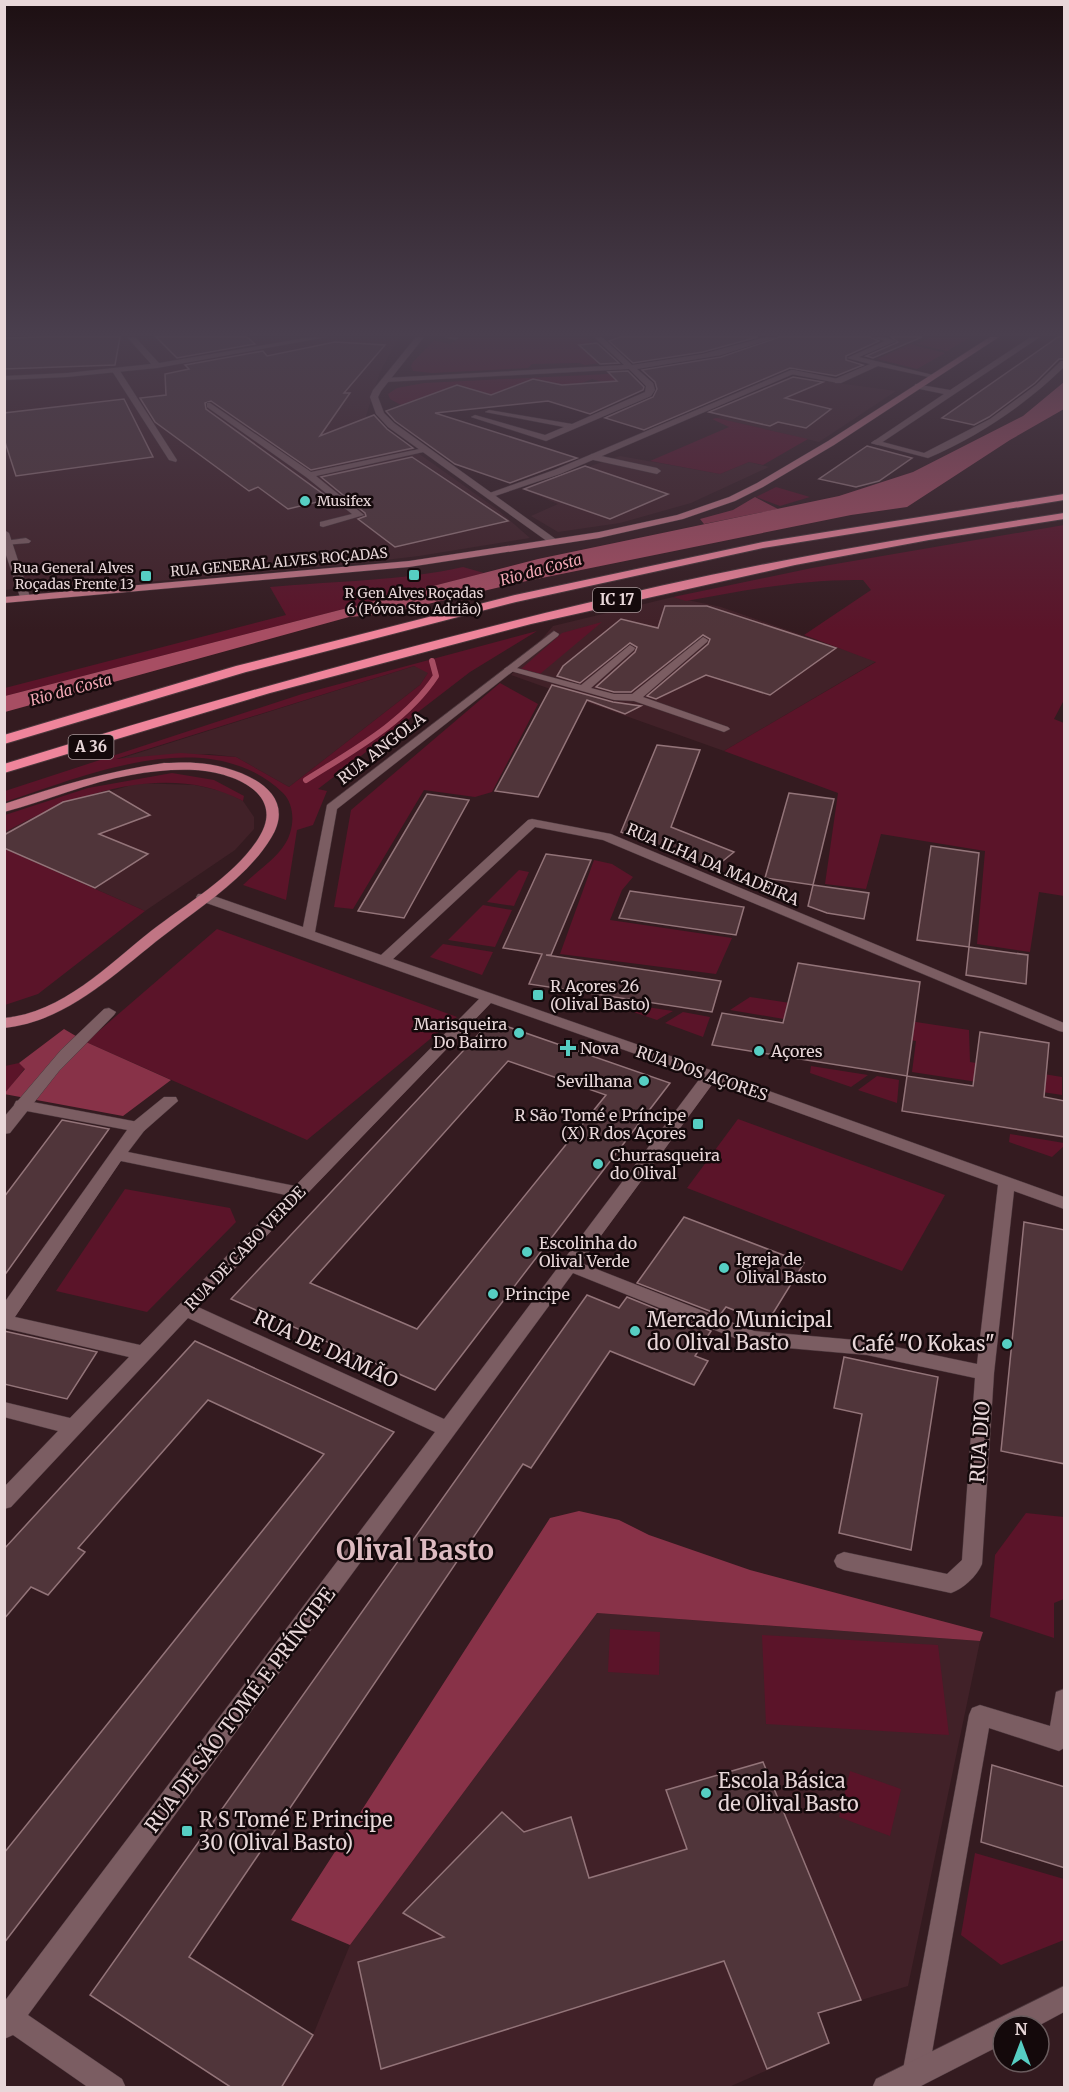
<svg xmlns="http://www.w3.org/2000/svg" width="1069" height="2092" font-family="Merriweather,serif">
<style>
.built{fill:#412128}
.green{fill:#5b1429;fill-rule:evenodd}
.forest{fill:#883248}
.water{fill:#a74e63}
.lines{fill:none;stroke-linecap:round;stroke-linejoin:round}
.stream{stroke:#a74e63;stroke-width:6}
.building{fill:#50353a;stroke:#937479;stroke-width:1.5;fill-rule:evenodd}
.lane-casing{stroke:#4b373c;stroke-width:1}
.street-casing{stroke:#4b373c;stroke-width:1}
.secondary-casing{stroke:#4b373c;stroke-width:1}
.primary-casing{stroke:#4b373c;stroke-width:1}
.highway-casing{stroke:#4b373c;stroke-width:2}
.lane{fill:#7b5d62;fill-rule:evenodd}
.street{fill:#7b5d62;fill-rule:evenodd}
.secondary{fill:#7b5d62;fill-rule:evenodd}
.primary{fill:#c17584;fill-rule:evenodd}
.highway{fill:#ef859b;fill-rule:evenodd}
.poi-dot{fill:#56cec3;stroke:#14090b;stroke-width:2}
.labels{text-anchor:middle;stroke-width:5;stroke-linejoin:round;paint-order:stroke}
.far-poi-label{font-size:14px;fill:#e8d7d9;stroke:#14090b;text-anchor:start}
.far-street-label{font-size:14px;fill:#e8d7d9;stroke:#14090b}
.far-water-label{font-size:15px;font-style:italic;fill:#f2a8b5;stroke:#14090b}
.shield{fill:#14090b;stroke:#a8999b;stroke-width:1.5}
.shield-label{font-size:15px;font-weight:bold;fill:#e8d7d9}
.street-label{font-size:16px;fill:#e8d7d9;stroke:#14090b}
.poi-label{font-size:16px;fill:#e8d7d9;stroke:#14090b;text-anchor:start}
.near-poi-label{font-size:20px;fill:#e8d7d9;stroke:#14090b;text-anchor:start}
.near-street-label{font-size:20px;fill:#e8d7d9;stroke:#14090b}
.near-district-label{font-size:27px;font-weight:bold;fill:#ddbbc1;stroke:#14090b}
</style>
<rect width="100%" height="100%" fill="#341b20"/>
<g class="built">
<path d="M4 337H399L380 372 366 416 498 510 530 538 419 556 342 565 53 590 34 586 5 590Z"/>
<path d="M801 378 896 391 819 442 717 418Z"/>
<path d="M620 456 720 474 749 462 769 467 691 503 620 523 558 532 531 516 558 504 523 489Z"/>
<path d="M673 597 721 607 877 661 724 751 511 675 553 626Z"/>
<path d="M414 666 429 672 420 685 289 787 236 757 209 754 116 760Z"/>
<path d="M138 783 195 785 226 792 243 801 254 817V829L235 850 145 911 5 849V832L44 811Z"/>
<path d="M597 1613 980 1641 908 1986 818 2013 829 2043 729 2087 281 2088 313 2035 350 1945Z"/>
</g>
<g class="green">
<path d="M463 337H586L609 359 608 362 585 365 579 363 532 364 528 368 432 373 413 371 411 366 413 362 434 340 449 344Z"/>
<path d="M932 337H971L947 351 916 344Z"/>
<path d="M910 344 945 353 917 369 877 359Z"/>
<path d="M608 374H615L636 391 592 379 570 388 533 379 491 395 457 385 401 405 390 399 388 394 397 388 424 383Z"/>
<path d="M717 418 808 439 763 465 749 462 720 474 650 461 729 427 712 419Z"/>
<path d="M776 487 810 497 780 506 756 497Z"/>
<path d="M1064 525V700L1054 719 1064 723V896L1039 892 1030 952 977 944 985 851 881 834 866 889 825 884 838 793 724 751 876 662 804 635 871 590 863 580C803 579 745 590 686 601L673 597 812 568Z"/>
<path d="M463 567 484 573 5 696V688L286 615 270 587C335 581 400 581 463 567Z"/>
<path d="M602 622 540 674 521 669 562 633Z"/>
<path d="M537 631 470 672 318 789 327 791 313 825 297 830 286 900 243 885C256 872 273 861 283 847 295 831 296 806 283 793 209 722 87 775 5 802V791L302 694ZM414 666 428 673 420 685 289 787 236 757 181 753 116 759Z"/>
<path d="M500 683 538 704 492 792 475 797 424 790 353 909 334 907 351 810Z"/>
<path d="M172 773 214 780 244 796 243 801C167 761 74 794 5 832V815L88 788Z"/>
<path d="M5 849 145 911 38 994 5 1005Z"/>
<path d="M594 860 612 864 633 877 622 890 610 920 732 938 716 974 560 954Z"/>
<path d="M519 870 529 872 514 906 487 902Z"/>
<path d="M483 905 512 910 495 947 448 940Z"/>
<path d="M217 929 457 1017 307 1140 86 1042Z"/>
<path d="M443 944 493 952 482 975 430 957Z"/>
<path d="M750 997 969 1030 970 1062 1062 1077V1095L912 1072 916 1041 730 1010Z"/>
<path d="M627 1004 673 1011 657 1020 624 1009Z"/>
<path d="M683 1012 710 1017 703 1037 665 1023Z"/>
<path d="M19 1063 25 1068 5 1094V1066Z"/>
<path d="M811 1066 868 1075 851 1087 810 1073Z"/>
<path d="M877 1076 899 1080 897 1103 858 1090Z"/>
<path d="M738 1119 945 1195 902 1271 687 1188Z"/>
<path d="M1010 1134 1064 1143V1146L1052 1157 1009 1142Z"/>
<path d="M125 1189 230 1208 236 1222 147 1312 56 1291Z"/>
<path d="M1026 1513 1064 1517V1599L1054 1603V1638L990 1617 995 1555Z"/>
<path d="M610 1629 660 1632 659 1675 608 1672Z"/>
<path d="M762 1635 938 1645 949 1735 766 1724Z"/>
<path d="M850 1771 901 1789 890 1836 839 1817Z"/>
<path d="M975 1853 1064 1879V1940L1001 1965 961 1935Z"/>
</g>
<g class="forest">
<path d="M755 497 778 509 704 524 700 519 733 510Z"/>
<path d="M64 1029 86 1042 171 1080 123 1116 4 1094 25 1069 19 1063Z"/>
<path d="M579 1511 619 1520 649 1535 750 1570 983 1632 980 1641 597 1613 350 1945 291 1920 550 1518Z"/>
</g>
<path class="water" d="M1064 382V409L1010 440 907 507 851 515 522 582 385 614 349 617 5 712V696L538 559 839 496 913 472 1023 416Z"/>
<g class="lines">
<path class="stream" d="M306 780C352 751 406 722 436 676L432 661"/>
</g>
<g class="building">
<path d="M45 337H120L115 365 4 369V338Z"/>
<path d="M156 337H247L255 344 177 358Z"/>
<path d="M620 337H758L703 352 633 363 609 341Z"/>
<path d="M779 337H870L879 341 846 356V360L863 365 836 376 790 368 644 430 605 418 653 397 657 389 655 382 642 370 721 357Z"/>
<path d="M891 337H922L873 358 866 356 898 342Z"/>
<path d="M1058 337H1065V359H1059L1035 383 989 417 974 425 942 418Z"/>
<path d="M335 342 385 345 344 393H350L320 436 374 415 387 429 413 448 311 470 211 401 205 403 206 409 330 499 288 509 258 487 249 491 155 422 140 398 166 395 165 374 189 369 185 365 263 351 267 356Z"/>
<path d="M597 343 619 363 600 364 579 345Z"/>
<path d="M628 371 644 387 643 390 590 414 548 401 435 413 577 458 510 483 455 464 395 421 386 411 457 385 491 395 533 379 562 385 617 381 608 372Z"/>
<path d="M793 377 823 382 785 398 831 409 806 428 778 422 770 426 709 412Z"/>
<path d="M124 399 153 457 16 476 4 439V413Z"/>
<path d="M867 446 912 458 879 481 856 487 819 479Z"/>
<path d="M412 457 508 521 395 547 358 519 366 516 365 513 321 477Z"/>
<path d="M585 466 668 494 610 519 524 489Z"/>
<path d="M665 606H707L836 648 770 695 706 675 656 699 647 696 708 644 710 639 703 635 631 692H614L596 687 635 652 637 647 630 643 580 683 557 676 563 666 621 619 658 628Z"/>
<path d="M552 685 613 702 641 706 625 714 587 700 538 797 495 791Z"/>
<path d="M657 745 700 750 671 827 734 852 713 869 621 832Z"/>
<path d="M109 791 150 815 99 834 148 854 95 888 4 848V835L63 802Z"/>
<path d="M789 793 834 799 813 885 765 878Z"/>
<path d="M427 794 469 800 404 918 358 911Z"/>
<path d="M931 846 979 853 969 947 917 940Z"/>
<path d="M546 854 591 860 551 955H546L721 981 712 1012 529 984 542 954 503 948Z"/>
<path d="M813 885 869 893 864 919 827 913 808 906Z"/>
<path d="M630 891 744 907 736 935 619 918Z"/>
<path d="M969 947 1028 955 1026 984 966 975Z"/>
<path d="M798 963 920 982 907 1076 712 1045 722 1013 783 1023Z"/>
<path d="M491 1021 670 1083 435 1390 231 1299ZM508 1061 606 1095 417 1329 310 1283Z"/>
<path d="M980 1032 1049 1043 1044 1097 1065 1101V1137L902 1111 907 1076 973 1086Z"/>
<path d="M62 1120 109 1129 4 1276V1197Z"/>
<path d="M684 1217 804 1263 767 1323 726 1307 720 1315 637 1283Z"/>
<path d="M1024 1222 1065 1230V1464L1001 1451Z"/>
<path d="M587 1295 619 1308 627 1297 711 1331 695 1356 708 1361 694 1385 610 1351 531 1468 523 1464 189 1957 313 2035 281 2088H232L90 1995Z"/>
<path d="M4 1331 31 1337 97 1352 67 1399 4 1384Z"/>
<path d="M195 1341 394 1432 4 1943V1853L324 1454 208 1400 78 1548 85 1552 48 1595 31 1587 4 1619V1549Z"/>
<path d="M844 1357 938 1377 911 1550 839 1533 862 1414 834 1408Z"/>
<path d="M763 1762 861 2000 818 2013 829 2043 767 2069 724 1961 381 2069 358 1962 444 1937 403 1913 502 1812 524 1832 571 1817 589 1878 687 1849 666 1790Z"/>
<path d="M992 1765 1065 1787V1868L981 1842Z"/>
</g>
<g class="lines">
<g class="lane-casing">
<g id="lane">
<path d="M445 337H458L459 338 455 340Z"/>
<path d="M1061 361H1064V367C1025 405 979 436 928 458L871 443 875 440 924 453 990 419 1036 385Z"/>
<path d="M113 369 120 371 177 460 176 462 169 460 112 371Z"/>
<path d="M794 370 838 379 842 381 838 383 791 374V370Z"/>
<path d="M592 454 657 468 661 471 657 474 589 459 588 457Z"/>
<path d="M26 538 31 541 29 543 4 545 5 541Z"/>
<path d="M703 637 708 640 707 642 643 697 728 727 730 729 724 732 634 701 614 700 504 669 509 666 581 685 630 645 635 648 634 650 591 688 614 694H632Z"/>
<path d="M22 1100 138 1122 144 1123 146 1127 144 1131 138 1132 16 1109 14 1105 16 1101Z"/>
<path d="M1064 1689V1748L1059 1751 989 1728 928 2075 924 2084 916 2088 906 2084 902 2075 969 1715 972 1708 980 1705 1050 1726 1056 1692Z"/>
</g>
</g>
<g class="street-casing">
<g id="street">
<path d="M127 337H135L159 363 311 337H327L157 368 67 377 4 380V376L67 373 151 364Z"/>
<path d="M594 337H602L632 365 703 354 766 337H777L721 355 637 369 653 383 655 390 651 396 546 441 471 417 475 415 545 435 564 427 485 412 489 410 572 424 645 392 646 386 629 369 385 382 381 380 385 378 624 365Z"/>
<path d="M872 337H884L896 341 859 357 937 376 933 378 878 366 841 383H835V379L870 364 847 358 885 341Z"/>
<path d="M1031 337H1040L878 445 871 443 944 394 915 388V384L950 390Z"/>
<path d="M791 370 798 372 560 474 492 497 484 495 554 470Z"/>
<path d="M210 403 311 472 424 448 428 451 316 476 364 515 323 527 320 526V522L352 514 306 477 207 407V403Z"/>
<path d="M4 530 9 533 30 597 29 599 20 597 4 549Z"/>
<path d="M554 631 559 634 558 636 337 809 315 932 381 955 528 820 532 819 611 834 1064 1023V1032L1059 1031 603 840 535 827 393 959 716 1072 1064 1197V1209L1014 1191 994 1373 982 1564C977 1576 963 1589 951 1593L844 1570 837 1567 834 1561 837 1555 844 1552 947 1574 962 1560 975 1378 867 1355 752 1345 573 1273 28 2015 122 2079 126 2088H89L13 2035 4 2039V2002L435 1432 188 1318 11 1507 4 1509V1487L58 1431 4 1417V1402L70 1418 129 1357 4 1328V1303L132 1123 164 1097H176L178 1101 144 1131 128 1152 295 1186 479 999 198 900 196 897 198 894H208L303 927 327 805ZM491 1003 701 1077 444 1419 198 1307ZM714 1082 998 1185 977 1364 867 1341 754 1331 581 1263ZM121 1161 286 1195 140 1345 15 1317Z"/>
<path d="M109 1008 116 1012 114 1015 59 1071 10 1133 4 1134V1117L10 1110 61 1050 104 1009Z"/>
<path d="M1064 1986V2012L1038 2026H1003V2044L917 2088H872L876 2079Z"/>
</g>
</g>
<g class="secondary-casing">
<path id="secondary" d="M416 337H424L381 391 378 397 384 413 394 423 557 540V544H551L388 427 376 414 370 397 373 390Z"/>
</g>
<g class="primary-casing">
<g id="primary">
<path d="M990 337H999L834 445 763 487 735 501 683 519 599 538 409 567 4 603V597L409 561 599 532 677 515 729 497 757 483 828 441Z"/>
<path d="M164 763C174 763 185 762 196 763 233 765 302 788 271 838 248 876 206 903 171 930 120 968 71 1021 4 1028V1018C62 1013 108 965 151 931 187 903 233 877 258 839 288 793 232 772 195 770 174 769 152 771 131 775 88 782 47 801 4 812V804C57 786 109 771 164 763Z"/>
</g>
</g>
<g class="highway-casing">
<g id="highway">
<path d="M1064 494V500L763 548 516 602 246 672 4 744V735L236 666 515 595 763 542Z"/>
<path d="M1064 513V519L929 540 795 565 531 624 270 693 4 773V764C221 697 439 636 660 586 794 556 929 534 1064 513Z"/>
</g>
</g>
<use href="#lane" class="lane"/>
<use href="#street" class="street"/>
<use href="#secondary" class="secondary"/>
<use href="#primary" class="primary"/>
<use href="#highway" class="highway"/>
</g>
<linearGradient id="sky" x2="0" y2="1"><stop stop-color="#1d0f12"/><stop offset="0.53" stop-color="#4a3f4e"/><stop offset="1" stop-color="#4a3f4e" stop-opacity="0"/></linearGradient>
<rect width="1069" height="630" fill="url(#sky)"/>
<g class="poi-dot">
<circle cx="305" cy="501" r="6"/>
<rect x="408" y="569" width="12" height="12" rx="3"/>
<rect x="140" y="570" width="12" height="12" rx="3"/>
<rect x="532" y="989" width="12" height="12" rx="3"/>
<circle cx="519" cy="1033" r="6"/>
<path d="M565 1039h6v6h6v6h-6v6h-6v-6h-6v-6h6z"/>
<circle cx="759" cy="1051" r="6"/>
<circle cx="644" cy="1081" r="6"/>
<rect x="692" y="1118" width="12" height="12" rx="3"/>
<circle cx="598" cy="1164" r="6"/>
<circle cx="527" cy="1252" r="6"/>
<circle cx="724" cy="1268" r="6"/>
<circle cx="493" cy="1294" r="6"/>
<circle cx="635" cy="1331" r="6"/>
<circle cx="1007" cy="1344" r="6"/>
<circle cx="706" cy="1793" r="6"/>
<rect x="181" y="1825" width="12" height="12" rx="3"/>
</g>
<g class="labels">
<g class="far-poi-label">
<text x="317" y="506">Musifex</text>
<text x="134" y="573" text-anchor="end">Rua General Alves<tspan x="134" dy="16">Roçadas Frente 13</tspan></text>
<text x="414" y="598" text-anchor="middle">R Gen Alves Roçadas<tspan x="414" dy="16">6 (Póvoa Sto Adrião)</tspan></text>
</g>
<g class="far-street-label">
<text transform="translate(279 562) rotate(-5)" y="5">RUA GENERAL ALVES ROÇADAS</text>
</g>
<g class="far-water-label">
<text transform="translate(541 570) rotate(-15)" y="5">Rio da Costa</text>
<text transform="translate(71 690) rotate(-15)" y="5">Rio da Costa</text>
</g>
<g class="shield">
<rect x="593" y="588" width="48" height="24" rx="4.5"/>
<rect x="68.5" y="735" width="45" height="24" rx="4.5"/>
</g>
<g class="shield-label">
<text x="617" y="605">IC 17</text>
<text x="91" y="752">A 36</text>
</g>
<g class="street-label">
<text transform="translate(381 748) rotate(-38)" y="6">RUA ANGOLA</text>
<text transform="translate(713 864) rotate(23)" y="6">RUA ILHA DA MADEIRA</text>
<text transform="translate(702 1073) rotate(19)" y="6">RUA DOS AÇORES</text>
<text transform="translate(245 1248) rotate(-46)" y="6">RUA DE CABO VERDE</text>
</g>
<g class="poi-label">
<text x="550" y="992">R Açores 26<tspan x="550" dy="18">(Olival Basto)</tspan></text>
<text x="507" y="1030" text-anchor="end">Marisqueira<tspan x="507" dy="18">Do Bairro</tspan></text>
<text x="580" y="1054">Nova</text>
<text x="771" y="1057">Açores</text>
<text x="632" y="1087" text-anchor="end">Sevilhana</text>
<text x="686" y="1121" text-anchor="end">R São Tomé e Príncipe<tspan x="686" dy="18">(X) R dos Açores</tspan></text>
<text x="610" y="1161">Churrasqueira<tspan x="610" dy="18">do Olival</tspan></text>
<text x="539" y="1249">Escolinha do<tspan x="539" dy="18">Olival Verde</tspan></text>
<text x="736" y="1265">Igreja de<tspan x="736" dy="18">Olival Basto</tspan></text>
<text x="505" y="1300">Principe</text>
</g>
<g class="near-poi-label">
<text x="647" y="1327">Mercado Municipal<tspan x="647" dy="23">do Olival Basto</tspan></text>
<text x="995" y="1351" text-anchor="end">Café "O Kokas"</text>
<text x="718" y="1788">Escola Básica<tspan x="718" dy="23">de Olival Basto</tspan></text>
<text x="199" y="1827">R S Tomé E Principe<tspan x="199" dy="23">30 (Olival Basto)</tspan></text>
</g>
<g class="near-street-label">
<text transform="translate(326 1349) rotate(25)" y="7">RUA DE DAMÃO</text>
<text transform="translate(980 1442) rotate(-86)" y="7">RUA DIO</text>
<text transform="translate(240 1710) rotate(-53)" y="7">RUA DE SÃO TOMÉ E PRÍNCIPE</text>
</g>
<g class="near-district-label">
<text x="415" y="1560">Olival Basto</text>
</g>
</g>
<rect width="1069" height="2092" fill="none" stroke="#e8d7d9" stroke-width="12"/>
<g transform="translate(1021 2044)"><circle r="28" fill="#14090b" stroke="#695b5d" stroke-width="1.5"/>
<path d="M0-4.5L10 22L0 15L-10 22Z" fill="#56cec3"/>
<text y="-9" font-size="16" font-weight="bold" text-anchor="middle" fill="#e8d7d9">N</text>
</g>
</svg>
